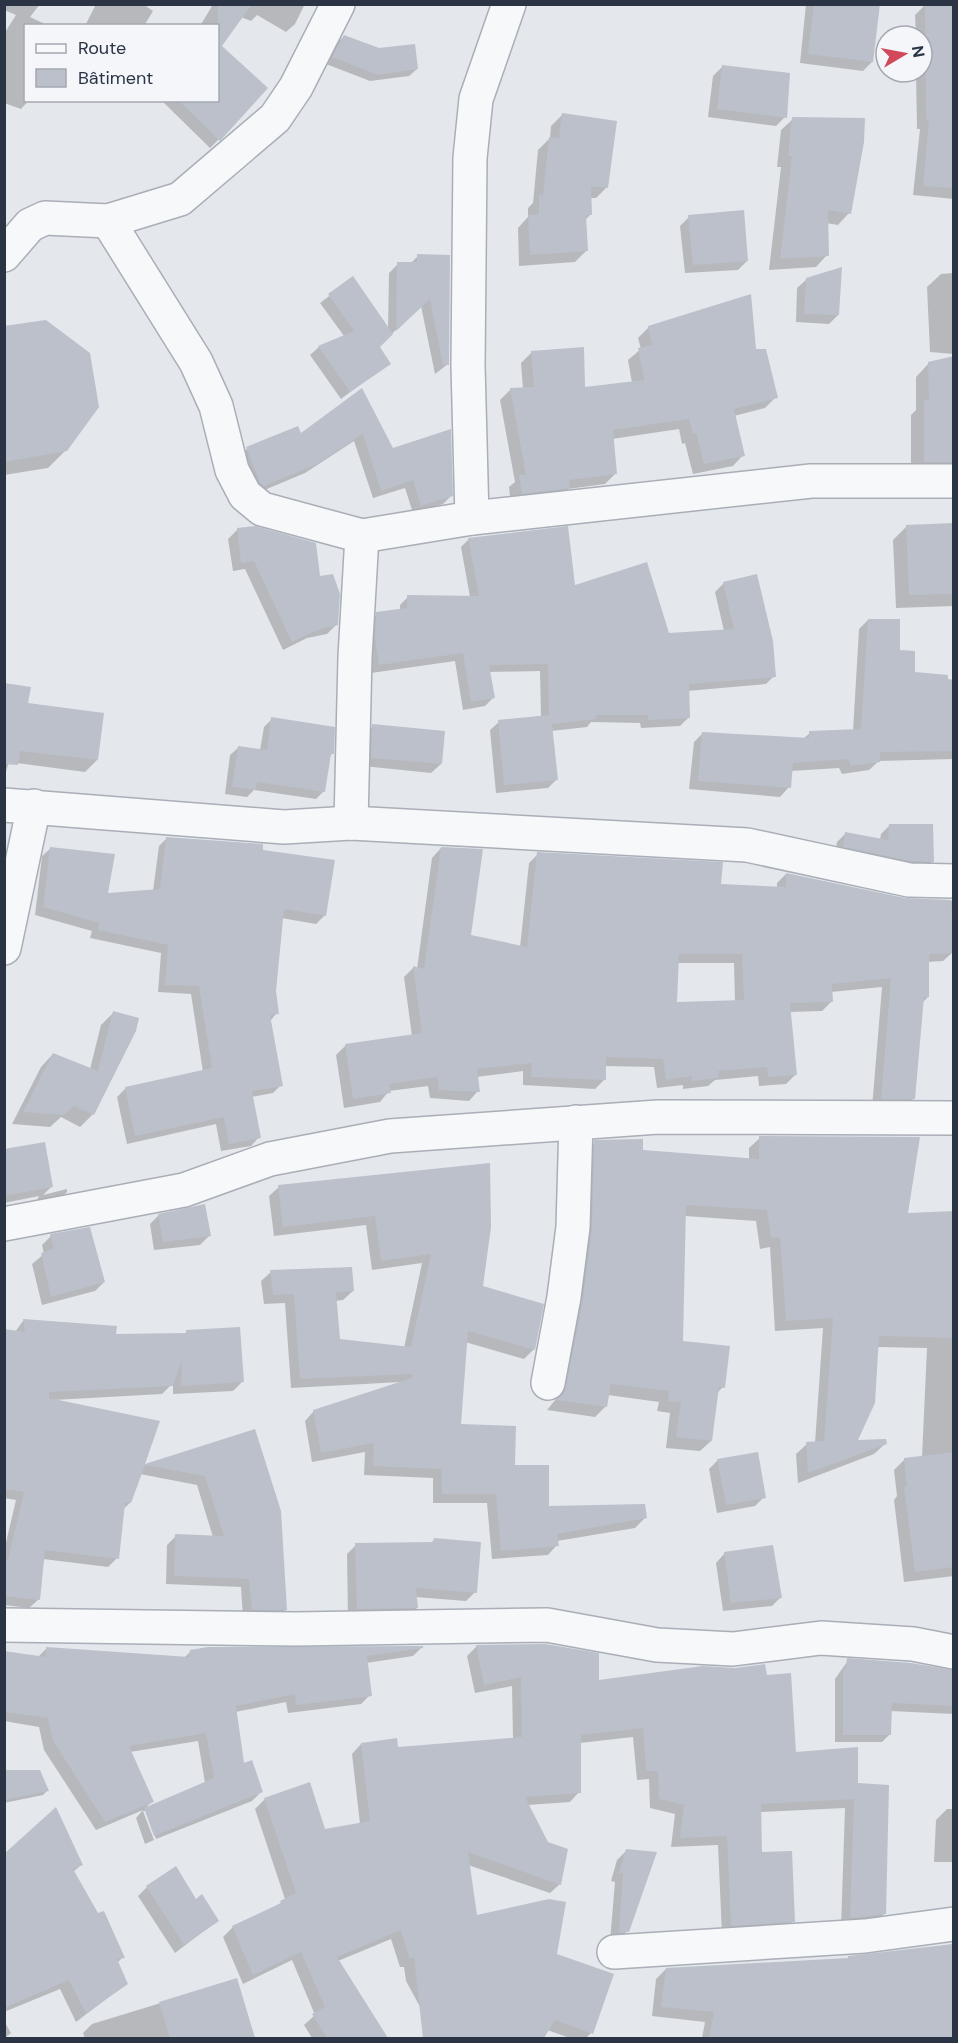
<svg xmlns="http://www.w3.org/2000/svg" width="958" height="2043" font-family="'DM Sans',sans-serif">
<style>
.shadow{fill:#0003;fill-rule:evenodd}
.building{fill:#bbc0ca;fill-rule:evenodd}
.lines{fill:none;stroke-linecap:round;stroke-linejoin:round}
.minor-casing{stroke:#a9aeb7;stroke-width:36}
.minor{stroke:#f7f8fa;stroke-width:33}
</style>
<rect width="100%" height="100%" fill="#e4e7ec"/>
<g class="shadow">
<path d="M4 4H40L30 17 49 26H26V100H29L21 109 4 103V34L16 15 4 10Z"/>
<path d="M96 4H143L153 11 144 26H85Z"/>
<path d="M210 4H305L295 24 286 32 257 15 251 21 241 17 220 46 219 139 210 148 161 100H218V26H200L212 6Z"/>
<path d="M806 4H878L872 62 863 71 800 63Z"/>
<path d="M925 5H954V199L913 195 920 129H917L916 72H922V36H916L915 15Z"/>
<path d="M344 36 417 69 409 76 370 81 326 64 337 43Z"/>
<path d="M723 66 785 117 776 126 708 117 713 76Z"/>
<path d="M562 115 607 187 596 198H590V215L585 220 586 251 575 262 519 266 518 228 528 217V208L533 203 538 150 550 138 551 126Z"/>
<path d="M793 119 849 213 838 225 826 223 827 255 816 267 769 270 781 167H777L781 130Z"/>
<path d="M689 217 747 261 738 270 685 273 680 226Z"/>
<path d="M418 256H449L448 364 435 374 421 306 378 347 389 363 341 399 310 355 319 347 344 336 320 303 353 278 388 329 389 273 398 264H410Z"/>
<path d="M954 273V354L930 352 927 287 941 274Z"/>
<path d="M807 279 838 315 829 324 796 322 797 288Z"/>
<path d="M649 327 755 350 776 397 765 408 734 416 743 455 733 466 693 474 685 443 682 444 679 429 612 439 616 473 605 484 568 489 557 499 511 504 509 487 515 482 500 400 511 389H523L521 363 532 352 584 389 632 383 628 360 641 349 638 338Z"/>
<path d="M4 328 66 450 48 468 4 475Z"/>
<path d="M954 358V480L911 475V415L916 410V377L929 363Z"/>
<path d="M361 390 392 449 451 496 443 504 413 513 405 488 373 498 354 441 305 473 255 494 238 457 247 449 297 428 301 436Z"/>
<path d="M954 524V606L896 608 893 540 907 526Z"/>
<path d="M237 530 319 578 337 624 327 634 307 638 283 650 245 569 233 571 228 539Z"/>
<path d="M469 539 668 635 724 631 715 592 724 583 774 676 766 684 687 691 689 717 680 726 641 728 640 723 591 722 587 727 551 731 556 780 548 788 496 793 490 730 499 722 541 718 540 671 489 672 493 698 485 706 463 710 455 661 371 673 369 622 377 614 400 611V605L408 597H470L461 547Z"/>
<path d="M868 620 898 651 913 673 954 682V759L879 761 869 770 842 774 839 768 791 771 789 787 780 797 689 789 694 742 703 733 803 739 810 733 853 731 859 629Z"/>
<path d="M4 684 27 705 97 760 85 772 9 762 4 778Z"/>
<path d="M272 719 332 754 328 758 324 791 316 799 254 790 247 797 225 794 230 755 239 747 260 750 264 727Z"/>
<path d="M373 726 441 764 431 773 363 766 364 735Z"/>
<path d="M889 826 933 861 924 870 835 855 837 842 846 833 880 840 881 834Z"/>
<path d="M167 838 261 851 325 915 316 924 281 918 274 991 277 1013 270 1021 281 1085 273 1093 251 1097 259 1137 251 1146 221 1151 216 1124 127 1144 117 1097 126 1088 203 1072 191 994 158 992 161 953 90 938 92 931 35 915 42 856 51 848 106 894 153 891 159 846Z"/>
<path d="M441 848 469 936 520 947 529 863 538 854 719 885 777 888V883L786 874 905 900 954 901 953 952 943 961 927 962 928 997 922 1003 914 1098 904 1108H872L882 987 831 992V1002L822 1011 790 1012 796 1074 786 1084 759 1086 758 1076 715 1080 708 1086 683 1089V1085L657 1088 654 1067 604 1066V1080L595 1089 523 1085V1071L476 1077 478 1091 469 1101 430 1098 428 1086 389 1091 380 1102 344 1108 336 1055 345 1046 412 1036 404 977 413 968 417 969 432 858ZM677 963H734L735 1002 675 1004Z"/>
<path d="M114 1012 134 1030 92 1115 80 1127 61 1117 50 1127 12 1124 41 1067 53 1054 90 1069 101 1025Z"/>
<path d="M760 1138 906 1214 954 1212V1576L904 1582 894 1500 897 1496 894 1470 905 1459 922 1457 927 1348 877 1347 856 1442 885 1444 874 1454 798 1483 796 1454 807 1444 815 1443 823 1328 775 1331 770 1247 760 1249 756 1221 685 1216 682 1343 723 1387 716 1394 711 1441 700 1451 666 1448 670 1413 657 1411 659 1402 608 1395 606 1406 595 1417 547 1410 556 1399 572 1311 584 1153 595 1142 641 1152 749 1160V1148Z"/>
<path d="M4 1151 52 1186 43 1195 67 1189V1192L63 1196 36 1202 39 1196 4 1203Z"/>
<path d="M489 1165 481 1287 534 1349 524 1359 465 1342 459 1426 513 1466 547 1508 645 1518 635 1528 557 1541V1545L548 1555 492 1559 487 1503H433V1478L364 1475 365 1452 312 1462 305 1421 314 1411 401 1382 291 1388 285 1303 264 1304 261 1281 271 1272 353 1291 343 1300 335 1301 338 1341 404 1348 422 1263 372 1270 366 1225 274 1236 269 1196 279 1187Z"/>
<path d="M159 1215 209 1236 200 1245 154 1250 150 1224Z"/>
<path d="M51 1236 104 1282 95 1291 42 1305 32 1264 44 1254 42 1245Z"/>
<path d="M23 1321 115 1335 184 1334 187 1332 242 1382 233 1391 173 1394V1383L162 1394 54 1400 143 1466 254 1430 286 1610 277 1618H243L241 1587 166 1584 167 1545 176 1536 213 1537 197 1485 140 1474 130 1503 122 1510 117 1558 108 1567 43 1559 38 1600 29 1608 4 1605V1551L16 1500 4 1498V1331L15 1332Z"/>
<path d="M718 1460 764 1497 755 1506 717 1513 709 1469Z"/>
<path d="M434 1540 475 1592 466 1601 415 1597 417 1608 408 1617 348 1618 347 1554 356 1545 431 1543Z"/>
<path d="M725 1553 781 1597 772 1606 723 1611 716 1563Z"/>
<path d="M477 1646 598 1681 766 1677 795 1754 857 1784 884 1914 874 1923 841 1927 845 1808 760 1812V1854L793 1921 784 1931 722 1935 718 1845 671 1847 675 1814 650 1808 649 1779 637 1780 633 1737 580 1743 579 1792 570 1802 528 1805 560 1884 550 1893 468 1865 476 1917 555 1955 591 2033 586 2038H570L547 2030 542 2038H437L406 1981 404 1967H400L391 1939 338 1961 386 2038H312L304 2025 315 2015 292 1960 243 1984 223 1937 233 1927 275 1908 285 1899 255 1809 265 1799 324 1830 360 1824 352 1754 361 1744 397 1748 513 1739 512 1686 475 1693 467 1656Z"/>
<path d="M422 1647 413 1656 366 1663 370 1695 361 1704 288 1713 286 1702 235 1712 243 1765 261 1792 252 1801 156 1839 146 1811H143L154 1840 145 1844 136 1818 143 1810 96 1830 44 1750 39 1727 4 1721V1652L38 1657 47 1648 184 1658 190 1652ZM198 1741 205 1783 145 1809 152 1801 130 1752Z"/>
<path d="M847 1662 954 1671V1714L890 1711V1734L882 1742H835V1679Z"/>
<path d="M954 1728V1862H934L936 1820 947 1809H952Z"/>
<path d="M4 1771 47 1791 43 1795 4 1803Z"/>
<path d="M626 1851 627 1931 618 1941H610L615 1882 611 1881 617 1860Z"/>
<path d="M4 1856 81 1865 73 1872 123 1957 117 1963 126 1984 76 2022 60 1989 4 2012Z"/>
<path d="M147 1887 217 1921 175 1953 138 1896Z"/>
<path d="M954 1944V2038H702L705 2022 652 2016 656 1979 666 1969 846 1960Z"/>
<path d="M236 1980 254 2038H85L83 2033 92 2024Z"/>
<path d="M4 2021 11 2033 5 2038H4Z"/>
</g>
<g class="building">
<path d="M218 4H252L222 46 268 88 220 141 178 100H218Z"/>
<path d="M814 4H880L873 62 808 54Z"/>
<path d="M925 4H954V188L923 186 929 120H926Z"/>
<path d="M344 35 379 48 415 44 418 69 378 75 332 57Z"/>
<path d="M722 65 790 73 787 118 717 109Z"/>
<path d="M562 113 617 121 608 188 591 186 592 215H586L588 251 530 255 528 215 539 214V195H543L549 137 559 138Z"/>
<path d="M792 117 865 118 864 142 851 214 828 210 829 256 780 259 792 156H788Z"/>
<path d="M744 210 748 261 693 265 688 215Z"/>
<path d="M417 254 450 255 449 365H443L430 299 396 331 397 262H417Z"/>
<path d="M842 267 839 315 804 314 806 278Z"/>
<path d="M353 276 393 334 380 347 391 364 350 392 318 346 354 331 328 294Z"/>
<path d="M751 294 756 349H766L778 398 734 409 745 456 704 464 696 433 693 434 689 419 613 430 617 474 569 480 570 488 522 494 519 475H526L510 388 534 387 531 351 584 347 585 387 644 380 638 348 652 345 648 326Z"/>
<path d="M46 320 90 353 99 407 67 451 4 462V326Z"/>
<path d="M954 356V462H924V400H929L928 362Z"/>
<path d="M362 388 393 448 451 429 453 496 421 506 413 480 381 491 363 434 315 465 264 486 260 483 246 447 298 426 301 433Z"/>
<path d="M954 523V594L909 595 906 525Z"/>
<path d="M255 526 316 543 320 576 333 574 340 594 338 625 317 630 292 642 254 561 241 563 237 528Z"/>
<path d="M568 526 575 585 647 562 669 633 734 629 723 582 757 574 773 641 776 677 689 684 690 718 648 720V715H596L597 719 552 724 558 780 504 785 498 720 549 715 548 664 489 665 495 698 471 702 463 653 379 665 375 636 376 612 407 608V595L479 596 468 538Z"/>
<path d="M868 619H900V650L915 651V672L948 675V679L954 680V751L880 752V762L851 766 848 759 793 763 791 788 698 781 702 732 809 738V731L861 729Z"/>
<path d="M4 683 31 687 28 703 104 713 98 760 20 751 18 765 4 764Z"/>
<path d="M271 717 335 727 334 754H331L325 792 257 782 256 790 232 787 238 746 267 750Z"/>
<path d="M372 724 445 731 442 764 371 758Z"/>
<path d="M889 824H933L934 862 911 861 843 847 845 832 888 840Z"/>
<path d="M166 837 263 844V850L335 860 326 916 284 909 276 991 279 1014 270 1015 283 1086 252 1091 261 1138 229 1144 224 1117 135 1136 125 1087 212 1068 199 986 165 985 168 945 98 930 99 923 43 907 50 847 115 854 108 893 160 889Z"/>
<path d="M441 847 483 849 471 935 527 947 537 852 723 862 721 884 786 887V873L905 898 951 900 954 953 929 954V997H924L915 1099H881L891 978 832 984 833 1002 790 1003 797 1075 768 1077 767 1067 718 1071 719 1078 692 1081V1076L666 1080 663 1059 606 1057V1080L531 1077 532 1063 477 1069 480 1092 439 1090 437 1077 389 1084 391 1093 353 1099 345 1044 422 1033 413 966 424 969ZM679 954H742L744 1000 677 1002Z"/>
<path d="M113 1011 139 1018 136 1031 94 1115 74 1106 64 1115 23 1112 53 1053 98 1071Z"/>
<path d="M759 1136 920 1137 908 1213 954 1211V1338L879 1336 875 1403 858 1440 886 1439 887 1444 808 1473 806 1442 824 1441 833 1318 786 1321 780 1237 771 1238 767 1210 686 1205 683 1341 730 1346 725 1388 719 1387 712 1441 676 1437 681 1402 668 1401 669 1391 611 1384 607 1407 556 1400 563 1395 566 1386 583 1299 592 1228 594 1140 643 1139V1150L759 1159Z"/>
<path d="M45 1142 53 1187 4 1196V1149Z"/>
<path d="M490 1163 491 1227 483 1286 544 1304 535 1350 468 1331 461 1424 516 1426 515 1465H549V1506L645 1504 647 1518 557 1534 559 1546 501 1551 496 1494H442V1469L373 1466 374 1443 321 1453 313 1410 412 1378V1374L300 1379 294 1294 273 1295 270 1270 352 1267 354 1291 336 1292 340 1339 411 1347 431 1254 381 1261 375 1216 283 1227 278 1185Z"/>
<path d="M205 1204 211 1236 163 1242 158 1214Z"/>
<path d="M90 1227 105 1282 51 1297 41 1253 54 1249 50 1234Z"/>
<path d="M23 1319 117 1326 116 1334 186 1333V1330L240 1327 244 1382 181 1386 182 1360 173 1386 49 1392V1398L160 1421 145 1464 255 1429 281 1511 287 1610H252L249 1579 174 1576 175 1534 224 1536 205 1476 145 1465 131 1503H125L119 1559 45 1550 40 1600 4 1596V1560H8L24 1492 4 1489V1329L25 1332Z"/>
<path d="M758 1452 766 1498 726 1505 717 1459Z"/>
<path d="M954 1452V1567L915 1572 904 1487H907L904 1458Z"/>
<path d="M434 1538 481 1542 477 1593 416 1588 418 1608 357 1609 355 1543 433 1542Z"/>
<path d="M773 1545 782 1598 731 1603 724 1552Z"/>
<path d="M545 1644 599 1653V1680L703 1666 735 1668 765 1664 767 1675 791 1673 796 1752 858 1747V1783L889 1785 886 1914 850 1918 854 1799 761 1804 762 1852 792 1851 795 1922 731 1926 727 1836 680 1838 684 1805 659 1799 658 1771H646L643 1728 581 1735V1793L525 1797 548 1842 568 1849 561 1885 468 1852 477 1915 549 1899 566 1902 557 1954 614 1974 593 2034 555 2020 544 2038H423L414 1958H409L401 1930 337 1957 388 2038H327L312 2014 325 2007 301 1952 253 1975 232 1926 281 1903 280 1901 296 1893 264 1798 310 1782 325 1829 370 1821 361 1743 397 1738 398 1747 522 1737 521 1677 484 1685 476 1645Z"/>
<path d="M423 1646V1648L367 1656 372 1696 296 1705 295 1694 236 1706 244 1763 252 1760 263 1792 154 1836 144 1808 214 1778 206 1733 129 1746 154 1802 105 1822 53 1741 48 1718 4 1712V1651L46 1657V1647L189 1657 190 1650 208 1647Z"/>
<path d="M847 1658 911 1663 954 1670V1706L892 1703 891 1735H843V1669H846Z"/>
<path d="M4 1770H40L49 1791 4 1800Z"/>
<path d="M56 1807 83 1865 73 1869 98 1913 104 1911 125 1958 117 1959 128 1984 86 2013 69 1980 4 2008V1854Z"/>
<path d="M626 1849 657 1852 629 1932 619 1933 623 1873H619Z"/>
<path d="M176 1866 196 1899 202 1894 219 1921 184 1945 146 1886Z"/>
<path d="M954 1944V2038H709L714 2012 661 2007 666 1968 848 1958V1956Z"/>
<path d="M237 1978 255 2038H170L159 2002Z"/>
</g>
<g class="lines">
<g class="minor-casing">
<g id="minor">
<path d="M108 221 196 362 216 406 232 470 245 495 262 509 362 536 472 518 811 481H954"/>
<path d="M4 255 30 225 45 218 108 221 180 199 275 118 296 87 338 4"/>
<path d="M472 518 468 365 470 158 476 99 509 4"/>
<path d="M4 805 284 827 351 823 747 845 909 880 954 881"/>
<path d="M351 823 355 657 362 536"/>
<path d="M4 948 34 806"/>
<path d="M4 1224 184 1190 270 1159 390 1136 658 1117 954 1118"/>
<path d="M548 1383 564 1297 573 1227 576 1122"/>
<path d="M4 1625 296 1629 547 1625 657 1645 733 1649 821 1638 913 1644 954 1652"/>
<path d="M614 1952 865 1936 954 1924"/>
</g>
</g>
<use href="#minor" class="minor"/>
</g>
<rect width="958" height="2043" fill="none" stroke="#2b3445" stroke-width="12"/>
<rect x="24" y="24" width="195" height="78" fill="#f4f6f9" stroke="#a4a8b1" stroke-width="1.5"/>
<rect x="36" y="44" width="30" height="9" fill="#f7f8fa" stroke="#a4a8b1" stroke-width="1.5"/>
<text x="78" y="54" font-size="18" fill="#2b3445">Route</text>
<rect x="36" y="69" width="30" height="18" fill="#bbc0ca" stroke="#a4a8b1" stroke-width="1.5"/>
<text x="78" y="84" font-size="18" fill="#2b3445">Bâtiment</text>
<g transform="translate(904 54) rotate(80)"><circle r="28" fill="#f4f6f9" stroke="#a4a8b1" stroke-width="1.5"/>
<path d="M0-4.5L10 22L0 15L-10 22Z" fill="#d1495b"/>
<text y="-9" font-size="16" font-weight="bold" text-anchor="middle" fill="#2b3445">N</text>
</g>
</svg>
